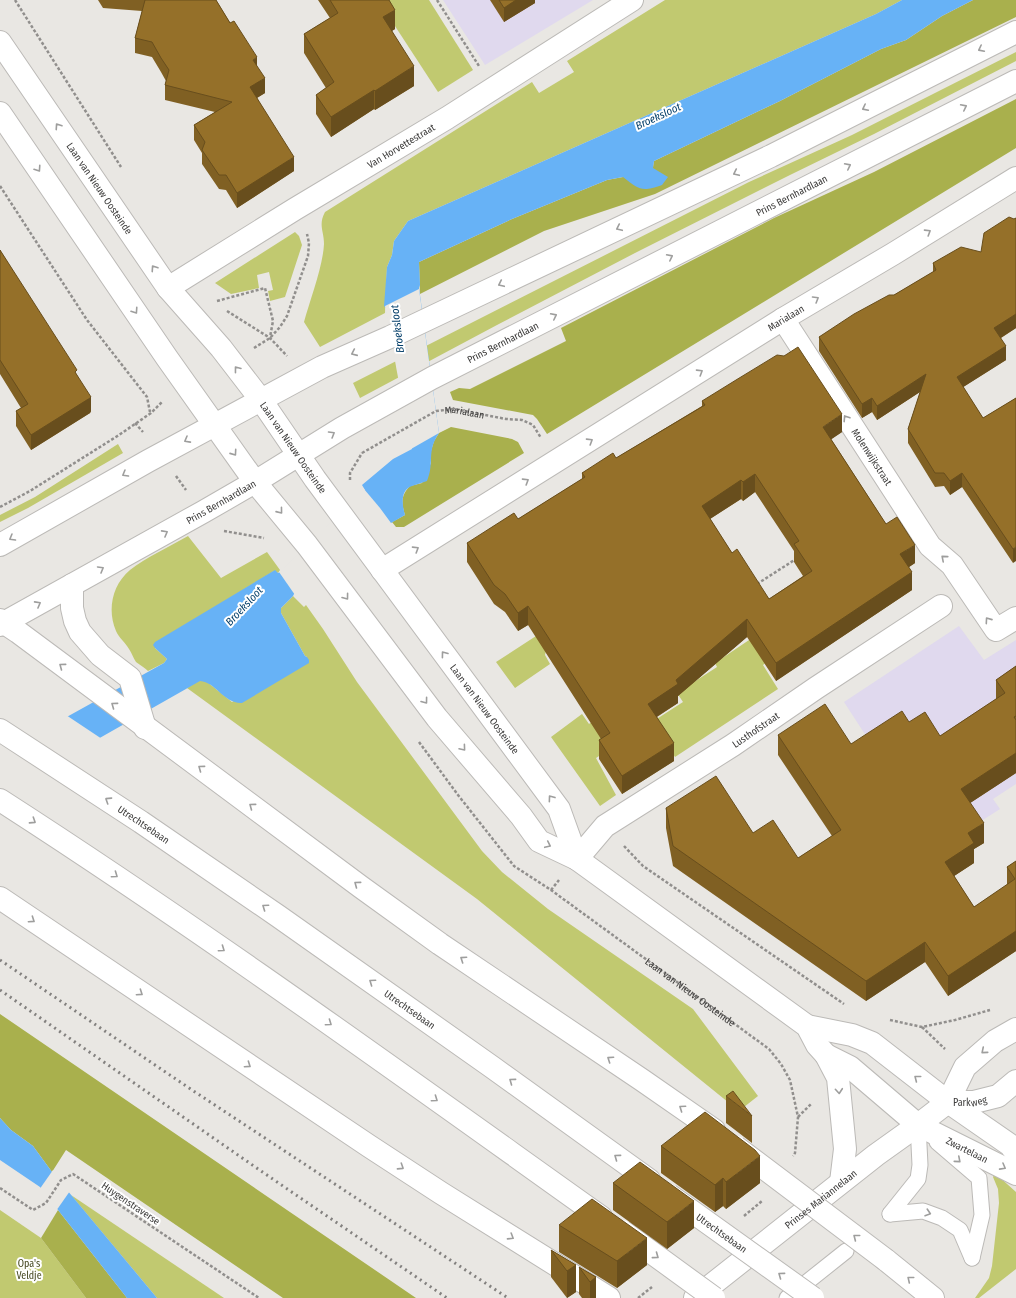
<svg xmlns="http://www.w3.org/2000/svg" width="1016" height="1298" font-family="'Fira Sans Condensed',sans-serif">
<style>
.education{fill:#e0d9ee}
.green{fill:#c1c970}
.forest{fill:#a9b04d}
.water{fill:#67b2f6}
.pier{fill:#e9e7e3}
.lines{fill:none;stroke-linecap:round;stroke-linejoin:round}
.lane-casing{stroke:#bcbab7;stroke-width:17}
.street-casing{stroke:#bcbab7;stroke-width:24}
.secondary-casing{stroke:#bcbab7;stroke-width:24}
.highway-casing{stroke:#bcbab7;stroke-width:24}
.path{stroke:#918f8d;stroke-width:2.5;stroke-dasharray:3 2;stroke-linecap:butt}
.lane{stroke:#fff;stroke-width:15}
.street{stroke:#fff;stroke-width:22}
.secondary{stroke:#fff;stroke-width:22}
.highway{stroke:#fff;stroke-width:22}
.rail{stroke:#83817f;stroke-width:3;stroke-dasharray:2 4;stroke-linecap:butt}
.highway-bridge-casing{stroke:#bcbab7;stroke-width:24;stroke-linecap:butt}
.highway-bridge{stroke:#fff;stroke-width:22}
.wall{fill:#806023;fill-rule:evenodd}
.shaded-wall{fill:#684e1d}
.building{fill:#957029;stroke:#684e1d;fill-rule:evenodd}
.oneway{stroke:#9e9e9d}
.labels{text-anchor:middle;stroke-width:4;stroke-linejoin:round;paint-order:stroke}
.street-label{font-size:10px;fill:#3d3c3b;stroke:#fff}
.park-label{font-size:10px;fill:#42451c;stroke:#fff}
.water-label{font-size:11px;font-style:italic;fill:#033e69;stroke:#fff}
</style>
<rect width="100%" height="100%" fill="#e9e7e3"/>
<g class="education">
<path d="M443 0H593L485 65Z"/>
<path d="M959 626 984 660 1016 640V784L993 799 1000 809 939 848 844 702Z"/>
</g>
<g class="green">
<path d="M378 0H429L473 70 438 92Z"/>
<path d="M665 0H902L876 14 408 221 394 241 392 255 387 267 385 313 320 347 304 322C310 300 323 266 324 244 324 231 318 225 325 212L532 82 539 93 574 72 567 61Z"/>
<path d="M1016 52V61L874 134 790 175 635 253 497 325 360 398 353 383 749 182 852 135Z"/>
<path d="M295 232 299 236 302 245 285 297 270 301 268 291 273 290 269 272 257 275 259 288 231 294 215 283Z"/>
<path d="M118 444 123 453 28 508 0 522V515L35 497Z"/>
<path d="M188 536 221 578 267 552 280 570 278 573 274 571 220 604 155 648 167 659 164 663 148 671C145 668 140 665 136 662 133 658 132 653 129 649 125 642 119 638 116 631 107 610 112 585 130 570 145 558 171 546 188 536Z"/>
<path d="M293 596 304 607 306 605 323 629 357 682 482 851 502 872 548 909 693 1009 758 1096 739 1111 477 899 187 688 200 680 206 681 232 702 307 657 305 656 281 613V608Z"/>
<path d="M579 608 548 642 545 655 550 664 515 688 496 662Z"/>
<path d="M755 636 770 659 763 665 778 689 675 757 652 722 683 702 677 693 717 667 715 663Z"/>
<path d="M582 714 589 724 594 720 613 747 596 758 616 795 600 806 551 737Z"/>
<path d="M994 1175H997L1016 1192V1269L979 1298H975L989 1278 992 1266 999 1203 998 1189 993 1177Z"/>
<path d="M71 1195 224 1298H157Z"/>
<path d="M0 1210 41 1238 86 1298H0Z"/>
</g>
<g class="forest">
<path d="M973 0H1016V17L655 194 544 231 420 294 419 262 512 219 607 180 623 177 653 167 654 161 780 101 881 49 906 40 942 16Z"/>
<path d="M1016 99V148L547 434 537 419 533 415 453 400 450 392 459 388 470 389 566 341 561 328 774 218 874 172Z"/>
<path d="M451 427 512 439 518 442 524 453 404 527H396L392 522 405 515C401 503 401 495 410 486L422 483 431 463 430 454 434 441 439 433Z"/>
<path d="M0 1014 416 1298H283L66 1150 52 1172 33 1146 11 1130 0 1118Z"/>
<path d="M58 1210 127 1298H86L41 1238Z"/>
</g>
<g class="water">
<path d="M902 0H973L942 16 906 40 881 49 780 101 654 161 653 168 668 177 662 185C642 192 639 190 623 177L607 180 512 219 419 262 420 285 419 288 439 433C426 452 435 462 427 481 422 483 417 484 412 486 400 490 402 505 405 515L391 523 380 508H378L295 592 293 596 281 608V613L305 656 307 657 309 660V663L242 703C224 704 216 682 200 681L24 781 0 754 164 663 167 659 155 648 153 645 155 642 275 570 278 573 280 572 365 490 362 485 393 459 412 449 386 308 384 306 387 267 392 255 394 241 408 221 876 14Z"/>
<path d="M0 1118 11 1130 33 1146 52 1172 157 1298H127L40 1187 0 1160Z"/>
</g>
<g class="pier">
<path d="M419 289 439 433 411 449 385 306Z"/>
<path d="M364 489 380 508 295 595 279 572Z"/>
<path d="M66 715 102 739 0 797V751Z"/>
<path d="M53 1170 70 1191 56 1211 39 1190Z"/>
</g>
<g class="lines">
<g class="lane-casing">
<g id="lane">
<path d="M937 1142 979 1178 982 1215 972 1258"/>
<path d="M890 1214 923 1211 942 1218 960 1230 972 1258"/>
<path d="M890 1214 918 1179 920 1165 918 1125"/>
<path d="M787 1298 846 1251"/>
</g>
</g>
<g class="street-casing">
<g id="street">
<path id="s3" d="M168 288 295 209 447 118 632 0"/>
<path id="s4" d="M783 319 930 546 952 565 996 630 1016 618"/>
<path id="s5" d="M382 570 783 319 893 254 1016 178"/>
<path id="s6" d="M577 859 605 826 733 745 816 688 941 606"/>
<path d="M948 1102 1010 1145 1016 1153"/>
<path id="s7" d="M918 1125 1016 1174"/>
</g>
</g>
<g class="secondary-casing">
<g id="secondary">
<path id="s8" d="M0 42 168 288 221 348 261 400 315 479 559 809 577 859"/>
<path d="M0 113 167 358 255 482 307 545 437 718 521 816 539 841 577 859 807 1026 817 1045 826 1055 850 1067 918 1125"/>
<path d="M0 545 148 461 322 367 390 337 771 156 1016 32"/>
<path id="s9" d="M0 625 203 512 255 482 342 428 432 378 1016 81"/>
<path d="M807 1026 852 1035 872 1043 948 1102"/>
<path d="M826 1055 838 1078 845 1149 841 1182"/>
<path id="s10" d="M948 1102H974L998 1096 1016 1081"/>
<path id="s11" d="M695 1298 876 1155 918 1125 948 1102 965 1067 995 1041 1016 1029"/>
</g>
</g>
<g class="highway-casing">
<g id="highway">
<path d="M72 585V608L75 621 80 632 100 655 130 678 145 728"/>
<path d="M0 620 18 632 361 887 440 944 642 1080 714 1130"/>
<path id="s12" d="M0 730 141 822 278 916 492 1067 649 1180"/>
<path d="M0 800C205 932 403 1076 601 1217"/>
<path d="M0 898 369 1146 441 1193 609 1298"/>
<path d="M886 1260 933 1298"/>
</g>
</g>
<g class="path">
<path d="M15 0 121 167"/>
<path d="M437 0 479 66"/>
<path d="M0 186 87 320 147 397 150 412"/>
<path d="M217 301 265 288 273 321 270 337"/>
<path d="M227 311 270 338 287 356"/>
<path d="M254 348 270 338 280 327 287 316 308 256 309 243 307 234"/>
<path d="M135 423 143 432"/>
<path id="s1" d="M362 453 436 411 454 409 506 419 522 420 533 425 541 438"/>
<path d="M176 476 186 490"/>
<path d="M350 480V473L362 453"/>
<path d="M0 507 30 491 119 435 151 413 163 401"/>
<path d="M224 531 264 538"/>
<path d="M757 584 796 559"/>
<path id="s2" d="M419 742 458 795 514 866 551 890 769 1049 781 1064 790 1080 798 1117 795 1153 793 1156"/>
<path d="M624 846 643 866 844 1004"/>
<path d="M551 890 559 880"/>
<path d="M890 1020 922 1027 955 1020 990 1010"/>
<path d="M922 1027 945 1049"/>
<path d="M798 1117 812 1103"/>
<path d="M0 1188 33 1210 46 1203 61 1180 73 1174 259 1298"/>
<path d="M744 1216 762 1201"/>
<path d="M638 1298 652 1287"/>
</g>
<use href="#lane" class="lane"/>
<use href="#street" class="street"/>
<use href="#secondary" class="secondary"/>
<use href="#highway" class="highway"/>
<g class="rail">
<path d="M0 960 192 1090 508 1298"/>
<path d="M0 990 261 1171 447 1298"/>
</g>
<g class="highway-bridge-casing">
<g id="highway-bridge">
<path d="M736 1147 886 1260"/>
<path id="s13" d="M669 1195 813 1298"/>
<path d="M622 1231 714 1298"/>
</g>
</g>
<use href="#highway-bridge" class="highway-bridge"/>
</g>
<g class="wall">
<path d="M98 0H216L257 66 265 93 257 98 294 171 237 208 226 190 219 189 202 164V153L194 140V125L215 112 165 100V85L166 81 161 72 152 57 135 53V38L142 11 103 8Z"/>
<path d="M318 0H389L395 29 392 31 414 86 375 110 374 109 331 137 316 114V95L326 88 304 53V34L330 18Z"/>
<path d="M490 0H535V3L504 22Z"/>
<path d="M1016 218V328L1001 338 1006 360 963 387 983 418 1016 398 1013 563 962 487 950 495 944 486 935 487 908 443V429L920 392 877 420 872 412 862 418 819 351V337L894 295 933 272V263L981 252 1014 219Z"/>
<path d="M0 250 77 375 91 411 90 413 31 450 16 426V411L21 408 0 374Z"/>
<path d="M702 401 842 432 831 439 886 524 915 563 909 567 912 590 776 681 747 637 678 696V703L657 717 674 761 622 794 599 759V740L601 739 528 625 518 631 505 612 494 604 467 562V543L518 519 582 479V473L616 458 702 406ZM755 492 794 551V562L803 576 769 599 732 553 710 519 741 499 743 501Z"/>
<path d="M1016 666V773L970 803 984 843 974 849V863L954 876 974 907 1007 885V867L1016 861V951L948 996 925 962 866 1001 673 866 666 828V808L753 833 798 858 832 836 778 755V735L851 744 909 722 940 736 996 699V680Z"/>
<path d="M726 1096 752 1116V1143L726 1123Z"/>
<path d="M661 1146 760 1183 726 1209 723 1206 715 1212 661 1173Z"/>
<path d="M613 1183 694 1228 667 1249 613 1210Z"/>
<path d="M559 1225 647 1265 617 1288 559 1252Z"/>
<path d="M551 1250 576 1265V1292L567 1298 551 1277Z"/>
<path d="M579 1267 596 1277V1298H582L579 1294Z"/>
</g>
<g class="shaded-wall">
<path d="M516 0H535V3L504 22V8Z"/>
<path d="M395 10V29L383 36V17Z"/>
<path d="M257 57V72L253 60Z"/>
<path d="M414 66V86L375 110V91Z"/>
<path d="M265 78V93L250 102V87Z"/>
<path d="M374 90V109L331 137V117Z"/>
<path d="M294 157V171L237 208V193Z"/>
<path d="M1016 314V328L994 342V328Z"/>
<path d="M1006 346V360L957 391V377Z"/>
<path d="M926 374V388L877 420V406Z"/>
<path d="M91 397V411L90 413 31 450V435Z"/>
<path d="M872 398V412L862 418V404Z"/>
<path d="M842 414V432L823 445V427Z"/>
<path d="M962 473V487L950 495V481Z"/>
<path d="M755 474V492L743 501V482Z"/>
<path d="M741 480V499L702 524V506Z"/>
<path d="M915 545V563L900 573V554Z"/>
<path d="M1016 547V561L1013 563V549Z"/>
<path d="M912 572V590L776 681V663Z"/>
<path d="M528 606V625L518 631V613Z"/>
<path d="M747 619V637L678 696V703L648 722V704Z"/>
<path d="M674 743V761L622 794V776Z"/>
<path d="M1016 753V773L961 809V789Z"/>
<path d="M984 823V843L974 849V863L945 882V862L968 833Z"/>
<path d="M1016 931V951L948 996V976Z"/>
<path d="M925 942V962L866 1001V981Z"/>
<path d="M760 1156V1183L726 1209V1182Z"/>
<path d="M723 1178V1206L715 1212V1185Z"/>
<path d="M694 1201V1228L667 1249V1222Z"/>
<path d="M647 1238V1265L617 1288V1261Z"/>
<path d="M576 1265V1292L567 1298V1271Z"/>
<path d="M596 1277V1298H590V1282Z"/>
</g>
<g class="building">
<path d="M145 0H216L230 23 234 21 257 57 253 60 265 78 250 87 294 157 237 193 226 175H219L202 150 205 142 194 125 232 102 165 85 169 70 161 58 152 42 135 38Z"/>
<path d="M330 0H389L395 10 383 17 414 66 375 91 374 90 331 117 316 95 334 82 304 34 338 13Z"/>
<path d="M499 0H516L504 8Z"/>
<path d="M1009 217 1014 219 1016 218V314L994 328 1006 346 957 377 983 418 1016 398V547L1013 549 962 473 950 481 944 473H935L908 429 926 374 877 406 872 398 862 404 819 337 854 314 889 295H894L936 270 933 263 961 247 981 252 984 233Z"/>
<path d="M0 250 77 370 75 372 91 397 90 398 31 435 16 411 28 404 0 360Z"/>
<path d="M798 347 842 414 823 427 886 524 897 517 915 545 900 554 912 572 776 663 747 619 676 680 678 684 648 704 674 743 622 776 599 740 610 733 528 606 518 613 505 594 494 585 467 543 514 513 518 519 585 477 582 473 613 453 616 458 705 405 702 401 736 380 777 355 784 356ZM755 474 799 541 794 544 812 571 769 599 737 549 732 553 702 506 741 480 743 482Z"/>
<path d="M1016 666V716L1014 717 1016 720V753L961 789 984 823 968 833 974 843 945 862 974 907 1015 879 1007 867 1016 861V931L948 976 925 942 866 981 673 846 666 808 716 776 753 833 773 820 798 858 841 830 778 735 825 704 851 744 902 711 909 722 925 712 940 736 1005 693 996 680Z"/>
<path d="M733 1091 752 1116 726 1096Z"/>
<path d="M705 1112 755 1150 760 1156 726 1182 723 1178 715 1185 661 1146Z"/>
<path d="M640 1162 694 1201 667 1222 613 1183Z"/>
<path d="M592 1199 647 1238 617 1261 559 1225Z"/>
<path d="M551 1250 576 1265 567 1271Z"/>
<path d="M579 1267 596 1277 590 1282Z"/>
</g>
<defs><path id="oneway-chevron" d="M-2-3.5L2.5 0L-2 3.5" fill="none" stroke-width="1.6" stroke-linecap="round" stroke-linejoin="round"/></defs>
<g class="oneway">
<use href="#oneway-chevron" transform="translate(981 49) rotate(153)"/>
<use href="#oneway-chevron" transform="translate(964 107) rotate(-27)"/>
<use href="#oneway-chevron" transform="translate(865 108) rotate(153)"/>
<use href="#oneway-chevron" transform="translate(58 126) rotate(-124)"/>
<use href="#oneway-chevron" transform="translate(848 166) rotate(-27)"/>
<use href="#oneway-chevron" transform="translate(38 169) rotate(56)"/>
<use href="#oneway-chevron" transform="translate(736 173) rotate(155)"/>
<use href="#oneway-chevron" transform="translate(619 228) rotate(155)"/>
<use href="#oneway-chevron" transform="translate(928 232) rotate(-32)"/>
<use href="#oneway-chevron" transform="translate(670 257) rotate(-27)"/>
<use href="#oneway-chevron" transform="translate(154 268) rotate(-124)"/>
<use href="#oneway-chevron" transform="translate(501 284) rotate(155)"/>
<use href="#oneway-chevron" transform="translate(816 299) rotate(-31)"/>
<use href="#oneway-chevron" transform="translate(135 311) rotate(56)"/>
<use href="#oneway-chevron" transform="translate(554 316) rotate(-27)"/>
<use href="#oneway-chevron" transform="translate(354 353) rotate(156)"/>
<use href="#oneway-chevron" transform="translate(237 369) rotate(-128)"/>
<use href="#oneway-chevron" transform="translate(700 372) rotate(-32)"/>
<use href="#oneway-chevron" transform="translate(846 418) rotate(-123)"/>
<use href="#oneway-chevron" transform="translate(332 434) rotate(-31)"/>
<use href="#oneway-chevron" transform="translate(187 440) rotate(151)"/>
<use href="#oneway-chevron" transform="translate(590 441) rotate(-32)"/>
<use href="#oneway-chevron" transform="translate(234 453) rotate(55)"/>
<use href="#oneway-chevron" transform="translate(125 474) rotate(150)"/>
<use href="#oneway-chevron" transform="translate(526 481) rotate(-32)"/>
<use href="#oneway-chevron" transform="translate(280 511) rotate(51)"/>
<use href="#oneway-chevron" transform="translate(165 533) rotate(-29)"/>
<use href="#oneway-chevron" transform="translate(12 538) rotate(150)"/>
<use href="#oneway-chevron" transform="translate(416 549) rotate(-32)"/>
<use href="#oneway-chevron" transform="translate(944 558) rotate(-139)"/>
<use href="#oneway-chevron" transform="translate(101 569) rotate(-30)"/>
<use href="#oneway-chevron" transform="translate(346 597) rotate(53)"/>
<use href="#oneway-chevron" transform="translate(38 604) rotate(-29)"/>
<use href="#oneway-chevron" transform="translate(988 620) rotate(-125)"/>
<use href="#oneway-chevron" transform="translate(444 654) rotate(-127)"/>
<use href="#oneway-chevron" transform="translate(62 666) rotate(-143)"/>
<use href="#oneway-chevron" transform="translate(425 701) rotate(53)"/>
<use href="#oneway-chevron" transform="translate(114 705) rotate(-144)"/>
<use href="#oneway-chevron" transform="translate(463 748) rotate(50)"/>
<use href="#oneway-chevron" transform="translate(201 768) rotate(-144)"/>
<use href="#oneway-chevron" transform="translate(551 798) rotate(-126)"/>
<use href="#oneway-chevron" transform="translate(108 800) rotate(-147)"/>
<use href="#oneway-chevron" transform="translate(252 806) rotate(-143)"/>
<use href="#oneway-chevron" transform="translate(33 821) rotate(33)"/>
<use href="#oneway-chevron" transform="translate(548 845) rotate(25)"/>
<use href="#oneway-chevron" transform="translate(115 875) rotate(35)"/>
<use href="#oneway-chevron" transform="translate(357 884) rotate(-143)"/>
<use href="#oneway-chevron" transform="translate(265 907) rotate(-145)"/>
<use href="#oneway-chevron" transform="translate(32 920) rotate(34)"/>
<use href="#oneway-chevron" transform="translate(222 949) rotate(35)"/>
<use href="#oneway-chevron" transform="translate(463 959) rotate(-146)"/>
<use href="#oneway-chevron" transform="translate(372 982) rotate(-145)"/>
<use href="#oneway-chevron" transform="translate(140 993) rotate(34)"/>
<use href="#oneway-chevron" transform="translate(329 1023) rotate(35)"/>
<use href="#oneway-chevron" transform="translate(984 1051) rotate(140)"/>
<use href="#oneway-chevron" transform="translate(610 1059) rotate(-146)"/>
<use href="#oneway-chevron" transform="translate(248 1065) rotate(34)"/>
<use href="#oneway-chevron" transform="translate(917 1078) rotate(-142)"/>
<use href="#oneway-chevron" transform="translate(512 1081) rotate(-144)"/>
<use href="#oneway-chevron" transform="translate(839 1091) rotate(85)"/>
<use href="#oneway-chevron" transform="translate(435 1099) rotate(35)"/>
<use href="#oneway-chevron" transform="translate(682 1108) rotate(-145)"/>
<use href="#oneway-chevron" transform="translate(617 1157) rotate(-144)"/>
<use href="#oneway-chevron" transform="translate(958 1160) rotate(41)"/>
<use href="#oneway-chevron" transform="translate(401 1167) rotate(33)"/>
<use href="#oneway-chevron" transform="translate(1003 1167) rotate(29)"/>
<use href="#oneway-chevron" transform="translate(928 1213) rotate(18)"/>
<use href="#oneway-chevron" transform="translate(511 1237) rotate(32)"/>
<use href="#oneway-chevron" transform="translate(856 1237) rotate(-142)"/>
<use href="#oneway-chevron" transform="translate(656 1256) rotate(36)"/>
<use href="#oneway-chevron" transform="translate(781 1275) rotate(-144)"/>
<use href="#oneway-chevron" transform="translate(910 1279) rotate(-141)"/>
</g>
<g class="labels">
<g class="street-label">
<text dy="4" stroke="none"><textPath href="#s3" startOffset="273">Van Horvettestraat</textPath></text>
<text dy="4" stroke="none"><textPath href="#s8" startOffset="177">Laan van Nieuw Oosteinde</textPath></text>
<text dy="4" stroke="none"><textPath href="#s9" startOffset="901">Prins Bernhardlaan</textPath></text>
<text dy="4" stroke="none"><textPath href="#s5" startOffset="476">Marialaan</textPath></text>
<text dy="4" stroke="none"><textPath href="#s9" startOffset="577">Prins Bernhardlaan</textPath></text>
<text dy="4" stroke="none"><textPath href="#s1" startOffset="114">Marialaan</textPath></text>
<text dy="4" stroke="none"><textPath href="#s8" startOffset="501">Laan van Nieuw Oosteinde</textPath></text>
<text dy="4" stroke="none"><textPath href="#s4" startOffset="164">Molenwijkstraat</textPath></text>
<text dy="4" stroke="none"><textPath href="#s9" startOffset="253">Prins Bernhardlaan</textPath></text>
<text dy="4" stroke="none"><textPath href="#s8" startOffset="825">Laan van Nieuw Oosteinde</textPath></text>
<text dy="4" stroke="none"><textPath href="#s6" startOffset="222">Lusthofstraat</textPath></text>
<text dy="4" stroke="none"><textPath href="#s12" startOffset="172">Utrechtsebaan</textPath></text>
<text dy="4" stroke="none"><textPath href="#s2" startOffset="373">Laan van Nieuw Oosteinde</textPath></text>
<text dy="4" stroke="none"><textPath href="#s12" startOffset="496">Utrechtsebaan</textPath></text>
<text dy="4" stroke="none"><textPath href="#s10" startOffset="22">Parkweg</textPath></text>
<text dy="4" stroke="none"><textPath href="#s7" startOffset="55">Zwartelaan</textPath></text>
<text dy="4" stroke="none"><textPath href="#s11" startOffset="160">Prinses Mariannelaan</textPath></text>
<text transform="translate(131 1203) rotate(34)" y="4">Huygenstraverse</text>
<text dy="4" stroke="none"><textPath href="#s13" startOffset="65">Utrechtsebaan</textPath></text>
</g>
<g class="park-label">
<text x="29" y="1267">Opa's<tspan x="29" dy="12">Veldje</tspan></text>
</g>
<g class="water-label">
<text transform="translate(658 116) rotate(-25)" y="4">Broeksloot</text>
<text transform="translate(397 329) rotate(-97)" y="4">Broeksloot</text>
<text transform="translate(244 606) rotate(-47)" y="4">Broeksloot</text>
</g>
</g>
</svg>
